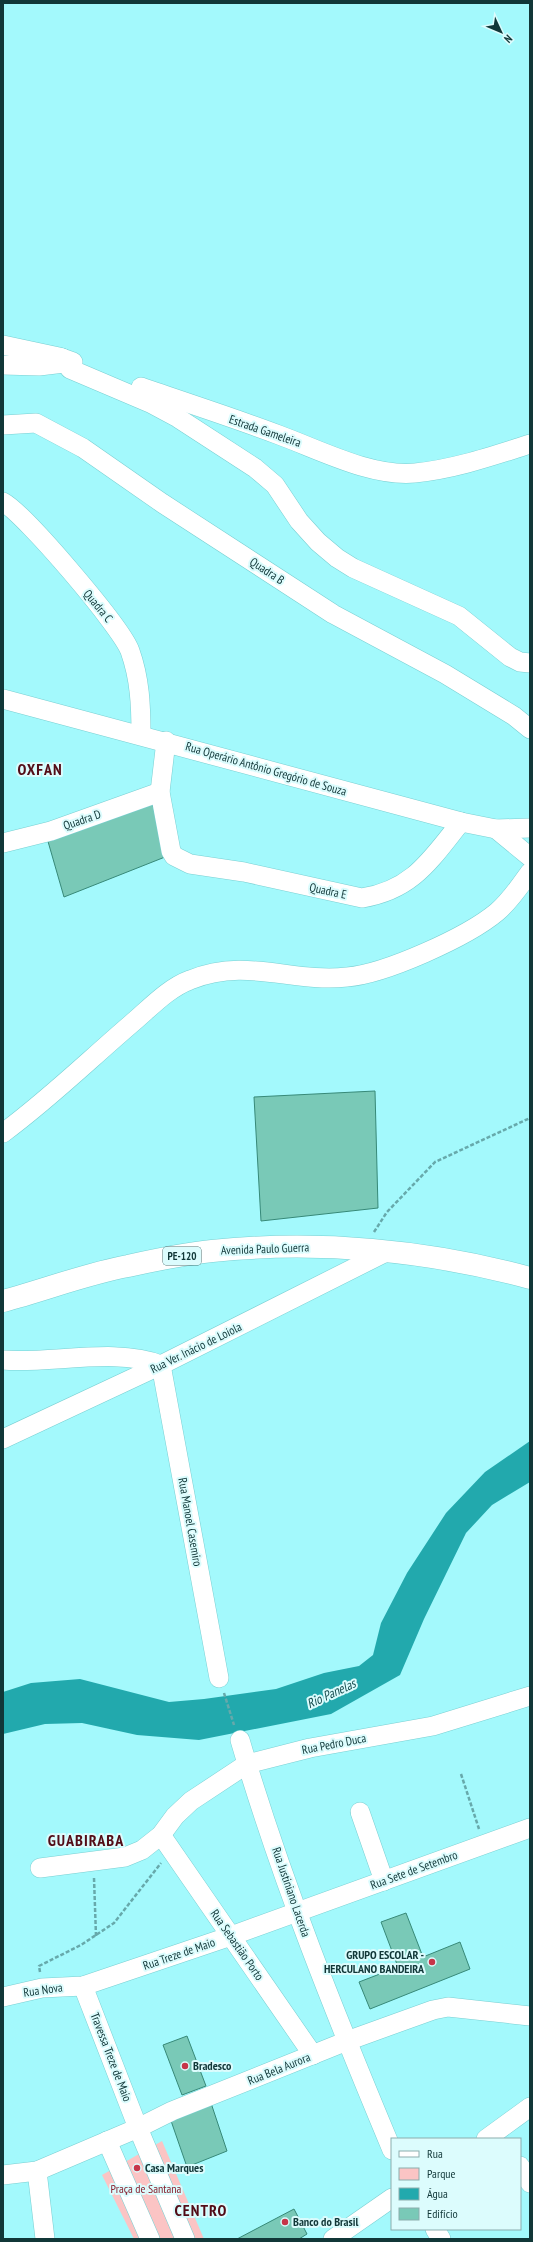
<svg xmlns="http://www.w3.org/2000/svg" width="533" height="2242" font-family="'PT Sans Narrow',sans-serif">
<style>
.green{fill:#fbc4c4}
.water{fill:#22a9ad}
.building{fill:#79c9b7;stroke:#378978}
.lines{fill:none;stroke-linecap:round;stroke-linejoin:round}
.minor-casing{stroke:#79cfd2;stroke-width:20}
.major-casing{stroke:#79cfd2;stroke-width:23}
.path{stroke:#67a9ab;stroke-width:2.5;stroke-dasharray:4 2;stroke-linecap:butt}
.minor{stroke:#fff;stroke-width:19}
.major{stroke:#fff;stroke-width:22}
.poi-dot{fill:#c63549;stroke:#dcfcfd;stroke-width:1.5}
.labels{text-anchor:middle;stroke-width:4;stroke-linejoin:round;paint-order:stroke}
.shield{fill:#dcfcfd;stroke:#4e7273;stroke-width:1}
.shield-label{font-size:11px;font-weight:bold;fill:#113738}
.street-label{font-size:12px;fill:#113738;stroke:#dcfcfd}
.poi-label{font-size:12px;font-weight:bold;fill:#113738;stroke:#dcfcfd;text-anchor:start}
.park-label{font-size:12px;fill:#88212f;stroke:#dcfcfd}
.water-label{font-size:13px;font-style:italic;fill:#164c4e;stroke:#dcfcfd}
.district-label{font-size:16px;font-weight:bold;letter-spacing:1px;fill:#520c17;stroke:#dcfcfd}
</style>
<rect width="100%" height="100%" fill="#a3f9fc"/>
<path class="green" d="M162 2141 204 2239H134L102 2175Z"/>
<path class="water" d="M530 1441V1482L492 1505 466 1533 424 1619 400 1675 331 1714 199 1740 137 1735 82 1723 45 1724 3 1734V1692L31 1683 80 1679 169 1702 204 1699 276 1689 324 1673 359 1666 373 1655 381 1623 407 1573 446 1513 485 1472Z"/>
<g class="building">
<path d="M152 801 165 857 64 897 47 838Z"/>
<path d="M375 1091 378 1208 261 1221 254 1097Z"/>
<path d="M406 1913 423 1957 460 1942 470 1969 370 2009 359 1982 398 1967 381 1922Z"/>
<path d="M187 2036 206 2086 182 2095 163 2045Z"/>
<path d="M210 2100 227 2151 187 2167 169 2115Z"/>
<path d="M294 2209 307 2234 299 2239H237Z"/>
</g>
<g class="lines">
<g class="minor-casing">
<g id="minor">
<path d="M3 345 59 357 73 362"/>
<path d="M62 358 70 369 150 403 178 418 255 468 275 485 299 521 318 542 337 558 353 568 459 616 510 657 520 662 530 663"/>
<path d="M3 365 39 366 64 363"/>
<path d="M141 387C187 403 234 418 279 435 320 450 371 477 415 473 455 469 492 456 530 444"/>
<path d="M3 425 36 423 83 448 162 503 333 614 445 674 514 716 530 729"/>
<path d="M3 502C25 514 122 628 130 651 140 679 141 706 141 735"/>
<path d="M3 699 461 822 496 829 530 828"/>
<path d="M166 741 160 792 171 851 174 856 190 864 244 872 362 898C413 890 431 859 461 822"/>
<path d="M496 829 530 857"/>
<path d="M3 843 51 831 160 792"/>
<path d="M3 1133C48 1100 89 1060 131 1024 149 1009 168 988 190 980 247 957 291 983 347 977 385 974 467 937 497 912 510 901 520 886 530 872"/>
<path d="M3 1360C50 1364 117 1347 161 1365"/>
<path d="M161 1365 219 1678"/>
<path d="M3 1439 161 1365 386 1252"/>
<path d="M240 1740C281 1880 336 2016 392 2150"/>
<path d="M360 1812 384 1881"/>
<path d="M161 1835 313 2055"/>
<path d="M40 1868 125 1857 142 1850 161 1835 175 1816 191 1801 247 1764 310 1748 433 1726 530 1696"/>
<path d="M83 1986 138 2128 185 2239"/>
<path d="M3 1997 42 1988 83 1986 231 1936 530 1828"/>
<path d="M486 2139 530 2107"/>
<path d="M107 2141 150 2239"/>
<path d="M520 2166 530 2183"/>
<path d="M37 2171 45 2239"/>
<path d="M3 2175 37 2171 138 2128 172 2111 347 2041 433 2010 448 2007 530 2016"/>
<path d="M435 2229 441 2239"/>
<path d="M333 2239 392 2198"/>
</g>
</g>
<g class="major-casing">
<path id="major" d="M3 1301C45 1290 85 1274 128 1266 155 1260 184 1254 212 1251 317 1240 428 1250 530 1278"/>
</g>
<g class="path">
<path d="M374 1232 387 1212 435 1162 530 1118"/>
<path d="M224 1693 234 1725"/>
<path d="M461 1774 479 1829"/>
<path d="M94 1878 96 1936"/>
<path d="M40 1972 39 1966 81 1945 114 1923 161 1863"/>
</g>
<use href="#minor" class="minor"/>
<use href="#major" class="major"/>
</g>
<g class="poi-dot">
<circle cx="432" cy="1962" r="4"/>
<circle cx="185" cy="2066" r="4"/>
<circle cx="137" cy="2168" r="4"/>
<circle cx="285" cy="2222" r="4"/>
</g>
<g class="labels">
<rect class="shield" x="163" y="1247" width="38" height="18" rx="3"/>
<g class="shield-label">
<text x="182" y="1260">PE-120</text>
</g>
<g class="street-label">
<text transform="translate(265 431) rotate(19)" y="4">Estrada Gameleira</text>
<text transform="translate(267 571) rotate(33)" y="4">Quadra B</text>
<text transform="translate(98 606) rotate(50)" y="4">Quadra C</text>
<text transform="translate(266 769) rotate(16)" y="4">Rua Operário Antônio Gregório de Souza</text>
<text transform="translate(82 820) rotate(-19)" y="4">Quadra D</text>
<text transform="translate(328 891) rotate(12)" y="4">Quadra E</text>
<text transform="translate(265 1249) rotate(-2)" y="4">Avenida Paulo Guerra</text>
<text transform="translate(196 1348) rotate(-26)" y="4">Rua Ver. Inácio de Loiola</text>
<text transform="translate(190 1522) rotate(80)" y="4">Rua Manoel Casemiro</text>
<text transform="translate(334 1744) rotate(-11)" y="4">Rua Pedro Duca</text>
<text transform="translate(414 1870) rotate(-20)" y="4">Rua Sete de Setembro</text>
<text transform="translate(291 1892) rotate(71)" y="4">Rua Justiniano Lacerda</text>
<text transform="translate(237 1945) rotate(55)" y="4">Rua Sebastião Porto</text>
<text transform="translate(179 1954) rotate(-19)" y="4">Rua Treze de Maio</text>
<text transform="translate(43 1990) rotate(-8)" y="4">Rua Nova</text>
<text transform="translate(111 2057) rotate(69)" y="4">Travessa Treze de Maio</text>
<text transform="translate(279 2069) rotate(-22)" y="4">Rua Bela Aurora</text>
</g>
<g class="poi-label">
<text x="424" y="1959" text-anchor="end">GRUPO ESCOLAR -<tspan x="424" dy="14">HERCULANO BANDEIRA</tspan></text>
<text x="193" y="2070">Bradesco</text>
<text x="145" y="2172">Casa Marques</text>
<text x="293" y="2226">Banco do Brasil</text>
</g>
<g class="park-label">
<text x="146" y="2193">Praça de Santana</text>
</g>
<g class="water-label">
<text transform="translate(331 1693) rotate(-25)" y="5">Rio Panelas</text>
</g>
<g class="district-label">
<text x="40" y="775">OXFAN</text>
<text x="86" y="1846">GUABIRABA</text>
<text x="201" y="2216">CENTRO</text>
</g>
</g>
<rect width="533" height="2242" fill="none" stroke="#113738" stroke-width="8"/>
<rect x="391" y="2138" width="130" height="92" fill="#dcfcfd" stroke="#8badae"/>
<rect x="399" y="2151" width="20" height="6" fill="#ffffff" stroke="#8badae"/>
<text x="427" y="2158" font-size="12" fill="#113738">Rua</text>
<rect x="399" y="2168" width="20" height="12" fill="#fbc4c4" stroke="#8badae"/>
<text x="427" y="2178" font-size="12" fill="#113738">Parque</text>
<rect x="399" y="2188" width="20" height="12" fill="#22a9ad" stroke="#8badae"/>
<text x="427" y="2198" font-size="12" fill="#113738">Água</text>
<rect x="399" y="2208" width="20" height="12" fill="#79c9b7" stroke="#8badae"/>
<text x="427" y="2218" font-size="12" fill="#113738">Edifício</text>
<g transform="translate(501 32) rotate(134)" stroke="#dcfcfd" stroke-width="3" paint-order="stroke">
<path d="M0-3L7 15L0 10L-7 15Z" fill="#113738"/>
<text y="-6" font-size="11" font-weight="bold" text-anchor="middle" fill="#113738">N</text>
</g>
</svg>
